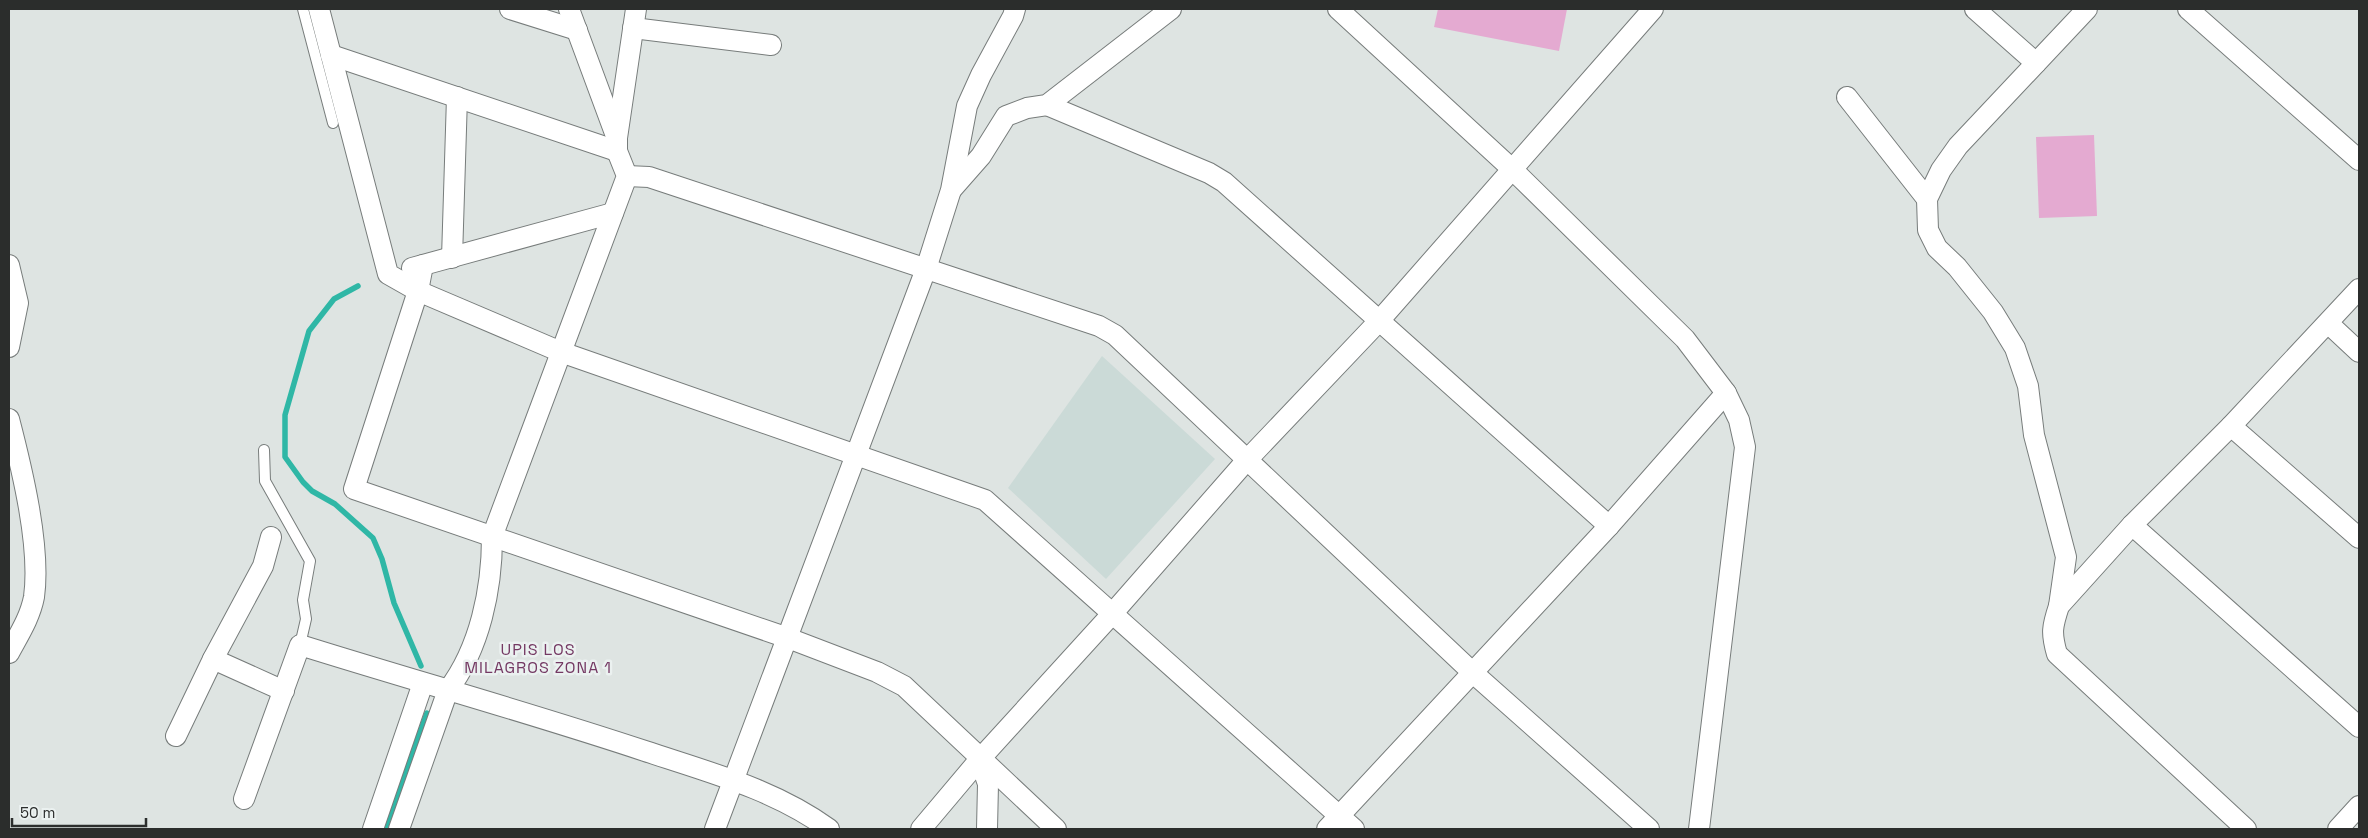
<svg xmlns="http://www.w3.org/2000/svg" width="2368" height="838" font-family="'Space Grotesk',sans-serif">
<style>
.built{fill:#cbdad7}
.green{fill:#e4aad1}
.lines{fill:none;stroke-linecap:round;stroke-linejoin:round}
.stream{stroke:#2fb7a6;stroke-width:5.5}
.service-casing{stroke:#777c7b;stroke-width:12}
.minor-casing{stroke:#777c7b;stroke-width:22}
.service{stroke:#fff;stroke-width:10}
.minor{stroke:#fff;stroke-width:20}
.labels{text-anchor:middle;stroke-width:5;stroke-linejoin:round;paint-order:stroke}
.neighbourhood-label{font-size:16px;letter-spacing:1px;fill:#743963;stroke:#ebf1f0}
</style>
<rect width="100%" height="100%" fill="#dee4e2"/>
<path class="built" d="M1102 356 1215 459 1106 579 1008 488Z"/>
<g class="green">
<path d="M1438 9H1567L1559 51 1434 27Z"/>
<path d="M2094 135 2097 216 2039 218 2036 137Z"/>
</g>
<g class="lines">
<g class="stream">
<path d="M358 286 334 299 309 331 285 415V457L303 482 312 491 335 504 373 538 382 559 394 603 421 666"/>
<path d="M385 829 427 713"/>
</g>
<g class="service-casing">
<g id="service">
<path d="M303 9 333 123"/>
<path d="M264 450 265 481 310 561 303 600 306 619 300 645"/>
</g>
</g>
<g class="minor-casing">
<g id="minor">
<path d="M319 9 388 274 418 291 561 352 985 500 1354 829"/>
<path d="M510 9 577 30"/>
<path d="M569 9 616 136"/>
<path d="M1338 9 1513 170 1685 339 1726 393 1739 420 1745 447 1699 829"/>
<path d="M1975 9 2036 63"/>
<path d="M2188 9 2359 160"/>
<path d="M633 28 771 45"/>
<path d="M331 55 617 151"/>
<path d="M1847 97 1927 199"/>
<path d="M1047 105 1209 173 1224 182 1609 526"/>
<path d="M627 176 649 177 1099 326 1115 335 1472 672 1649 829"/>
<path d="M952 189 981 156 1006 116 1027 108 1047 105 1171 9"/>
<path d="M452 258 457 97"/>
<path d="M9 265 18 303 9 347"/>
<path d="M423 265 418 291 354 489 788 638 877 672 904 686 1056 829"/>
<path d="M412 268 613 213"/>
<path d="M2329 324 2359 352"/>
<path d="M9 419C22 469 41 547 34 597 30 618 18 636 9 653"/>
<path d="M2231 426 2359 538"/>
<path d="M2132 525 2359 727"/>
<path d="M2059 606 2066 557 2034 435 2028 386 2015 348 1993 312 1957 267 1937 248 1928 230 1927 199 1941 170 1958 146 2087 9"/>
<path d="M213 659 284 691"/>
<path d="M176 736 213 659 263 566 271 537"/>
<path d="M980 761 988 784 987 829"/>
<path d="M244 799 300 645C415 681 531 713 645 751 708 772 774 789 829 829"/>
<path d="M373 829 423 683"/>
<path d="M399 829 448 690C480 648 492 589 492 537L627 176 617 151V138L636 9"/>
<path d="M715 829 926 269 951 190 967 106 981 75 1013 16 1015 9"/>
<path d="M921 829 980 759 1112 614 1246 461 1379 321 1653 9"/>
<path d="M1327 829 1609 526 1726 393"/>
<path d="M2246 829 2057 654C2051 633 2052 627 2059 606L2132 525 2231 426 2359 289"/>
<path d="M2338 829 2359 806"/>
</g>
</g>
<use href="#service" class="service"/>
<use href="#minor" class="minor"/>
</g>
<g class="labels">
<g class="neighbourhood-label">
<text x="538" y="655">UPIS LOS<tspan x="538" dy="18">MILAGROS ZONA 1</tspan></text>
</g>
</g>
<rect width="2368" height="838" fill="none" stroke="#2b2d2c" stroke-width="20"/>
<path d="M12 818v8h134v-8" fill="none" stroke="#2b2d2c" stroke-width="2.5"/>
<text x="20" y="818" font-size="15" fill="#2b2d2c" stroke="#ebf1f0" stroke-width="4" paint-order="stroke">50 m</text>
</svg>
